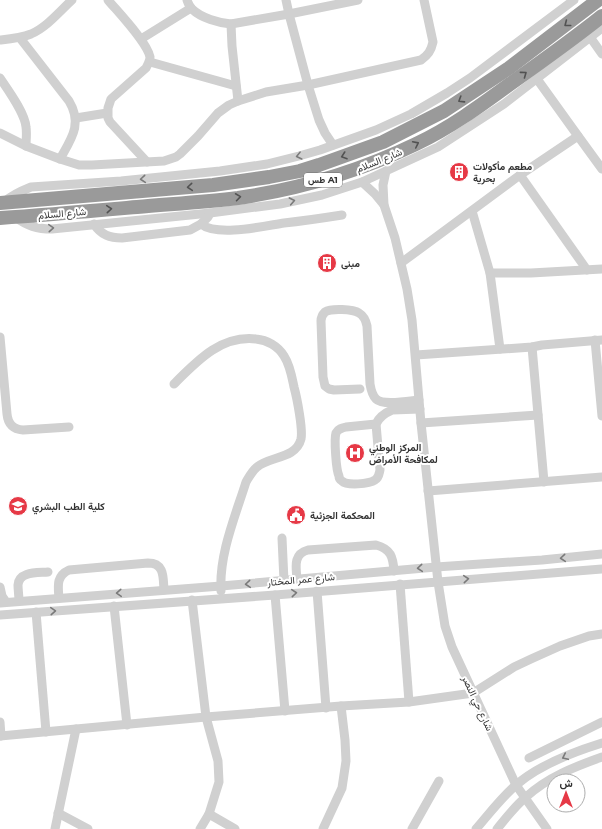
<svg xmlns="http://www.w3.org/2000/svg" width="602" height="829" font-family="Montserrat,Vazirmatn,sans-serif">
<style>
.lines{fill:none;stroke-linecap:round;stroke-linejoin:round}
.minor{stroke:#d0d0d0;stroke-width:9}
.highway{stroke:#9a9a9a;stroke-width:14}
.oneway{stroke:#525252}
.oneway2{stroke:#7a7a7a}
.labels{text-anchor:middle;stroke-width:4;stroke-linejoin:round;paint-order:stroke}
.shield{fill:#fff;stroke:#707070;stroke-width:1}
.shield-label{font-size:9px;font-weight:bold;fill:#333}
.street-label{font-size:10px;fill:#333;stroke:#fff}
.poi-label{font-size:10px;font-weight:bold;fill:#333;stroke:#fff;text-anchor:start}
</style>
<rect width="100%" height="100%" fill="#fff"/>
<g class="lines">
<g class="minor">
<path d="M108 0C118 12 147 42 150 57 150 61 148 64 146 68L111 99 108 108V118L110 122 147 162"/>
<path d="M187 0C188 3 190 7 192 9 201 18 219 23 231 24L289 14 358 0"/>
<path d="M286 0 289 14 308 85 319 120 325 133 333 145"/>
<path d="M231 24 232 46 238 101"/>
<path d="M590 37 602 54"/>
<path d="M20 38 69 101C83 124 71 139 60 159"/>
<path d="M141 39 191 8"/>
<path d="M0 40C10 39 21 38 31 34 47 27 59 12 72 0"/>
<path d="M150 62 236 86"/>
<path d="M0 78C8 90 25 113 26 127 27 133 26 140 26 146"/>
<path d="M537 79 578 136 602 169"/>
<path d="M76 118 107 113"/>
<path d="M0 133 26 146 60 159 79 165H92L164 161 176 157 180 154 198 136 218 113 229 105 238 101 266 92 308 85 421 60C428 55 431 51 433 42L424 0"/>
<path d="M386 171 383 185 384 205 395 238 407 289 412 320 421 423 438 582 445 626 452 647 516 785 547 829"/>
<path d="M520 175 587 270"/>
<path d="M362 182 375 194 384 205"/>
<path d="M4 202C12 195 21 191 31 187L121 181 220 171 267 164 299 156 320 150 376 130 411 114 447 93 470 78 574 0"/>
<path d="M472 211 490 273 500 349"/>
<path d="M15 217C27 226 37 229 52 229L210 213 280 204 322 195 362 182 438 147 504 104 602 28"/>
<path d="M94 224C101 235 110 238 122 238L190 230 201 224 208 217 210 213"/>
<path d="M201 224C217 237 264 226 284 223 303 221 323 218 342 215"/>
<path d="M401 263 520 175 578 136"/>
<path d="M490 273H531L602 269"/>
<path d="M0 337 7 414C8 424 13 429 23 430L69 427"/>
<path d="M595 340 602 416"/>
<path d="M532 347 544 482"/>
<path d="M416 355 532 347 542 345 602 340"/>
<path d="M174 384C197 361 221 335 256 339 267 340 278 346 284 356 290 365 292 377 294 387 297 398 303 429 301 439 296 459 270 456 257 467 252 471 249 477 246 482 235 517 219 554 221 591"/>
<path d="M360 389 334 390 329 389 325 386 323 377 321 321C321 317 322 315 325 312 331 308 353 309 359 313 364 316 366 321 367 326L370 384C371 390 372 395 376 399 383 406 409 401 419 400"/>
<path d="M421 423 538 415"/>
<path d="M376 424 380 470C379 474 379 478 375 480 369 484 347 486 342 481 340 480 339 478 339 476 336 470 334 439 336 433 338 429 342 428 346 427Z"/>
<path d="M376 424C379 417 385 413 392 410L420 409"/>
<path d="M428 491 602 477"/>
<path d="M282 538 284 581"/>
<path d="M297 579C296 567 293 554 308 550L376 545C391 549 393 557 394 571"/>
<path d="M400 584 409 702"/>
<path d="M0 587 2 596 6 602"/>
<path d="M317 591 326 708"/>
<path d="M275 595 285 711"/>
<path d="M59 598C58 586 56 576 69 570L148 563C165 563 163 578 164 590"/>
<path d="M192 600 206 717 218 761 219 782 209 814 200 829"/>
<path d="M19 601C19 596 18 590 18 585 19 571 38 573 48 572"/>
<path d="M0 603 221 586 436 567 542 560 602 554"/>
<path d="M114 606 127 725"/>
<path d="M36 612 46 732"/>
<path d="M0 615 275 595 602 569"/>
<path d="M0 722 1 736"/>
<path d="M0 736 206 717 341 706 409 702 473 693 514 667 531 659 560 646 589 636 602 634"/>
<path d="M529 758 602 722"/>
<path d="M58 813 88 829"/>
<path d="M209 814 235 829"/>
<path d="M55 829 76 729"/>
<path d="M323 829 342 788 346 761 345 740 341 706"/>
<path d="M412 829 439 781"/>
<path d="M476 829C489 814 501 798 516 785 539 765 573 752 602 743"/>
<path d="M497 829C506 818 515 806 526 797 548 777 574 767 602 757"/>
</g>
<g class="highway">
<path d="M0 203 213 185 269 177 300 171 319 165 383 142 444 111 509 68 598 0"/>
<path d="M0 218C46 215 91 211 137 207 171 204 205 202 238 198 300 189 360 171 416 144 450 128 480 106 510 84 541 62 572 40 602 16"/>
</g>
</g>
<defs><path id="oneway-chevron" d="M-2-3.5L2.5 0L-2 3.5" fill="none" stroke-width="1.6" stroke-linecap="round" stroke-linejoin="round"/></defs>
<g class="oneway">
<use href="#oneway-chevron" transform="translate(567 24) rotate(142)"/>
<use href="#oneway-chevron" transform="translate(524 74) rotate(-36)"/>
<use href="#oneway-chevron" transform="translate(461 100) rotate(148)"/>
<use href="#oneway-chevron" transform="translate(416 144) rotate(-26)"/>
<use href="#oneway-chevron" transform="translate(344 156) rotate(161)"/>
<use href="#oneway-chevron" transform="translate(190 187) rotate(175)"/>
<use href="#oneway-chevron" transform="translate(238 197) rotate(-8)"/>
<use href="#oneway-chevron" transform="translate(109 209) rotate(-5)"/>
</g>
<g class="oneway2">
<use href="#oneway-chevron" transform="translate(299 156) rotate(166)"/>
<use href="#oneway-chevron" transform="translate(143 179) rotate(175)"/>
<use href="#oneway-chevron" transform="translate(292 201) rotate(-11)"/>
<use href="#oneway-chevron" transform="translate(51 228) rotate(-4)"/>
<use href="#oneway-chevron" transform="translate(563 558) rotate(175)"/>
<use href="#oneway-chevron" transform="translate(420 568) rotate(175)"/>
<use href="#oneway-chevron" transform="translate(466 579) rotate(-5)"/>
<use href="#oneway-chevron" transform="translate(248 584) rotate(175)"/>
<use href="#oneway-chevron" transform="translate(119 593) rotate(176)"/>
<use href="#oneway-chevron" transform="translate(294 593) rotate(-5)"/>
<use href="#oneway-chevron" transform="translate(53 611) rotate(-4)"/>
<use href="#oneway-chevron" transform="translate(565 757) rotate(155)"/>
</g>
<defs>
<g id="building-disc" transform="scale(1)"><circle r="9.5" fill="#e63946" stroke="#fff"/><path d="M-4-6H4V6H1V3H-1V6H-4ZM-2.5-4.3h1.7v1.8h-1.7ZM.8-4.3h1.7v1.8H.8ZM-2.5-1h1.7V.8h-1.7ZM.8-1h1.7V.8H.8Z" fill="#fff"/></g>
<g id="hospital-disc" transform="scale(1)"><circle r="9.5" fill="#e63946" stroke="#fff"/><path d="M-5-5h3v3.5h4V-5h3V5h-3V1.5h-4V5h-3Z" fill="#fff"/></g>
<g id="university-disc" transform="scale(1)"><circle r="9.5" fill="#e63946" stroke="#fff"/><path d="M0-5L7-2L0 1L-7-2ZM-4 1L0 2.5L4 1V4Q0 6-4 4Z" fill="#fff"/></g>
<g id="civic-disc" transform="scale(1)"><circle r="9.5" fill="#e63946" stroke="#fff"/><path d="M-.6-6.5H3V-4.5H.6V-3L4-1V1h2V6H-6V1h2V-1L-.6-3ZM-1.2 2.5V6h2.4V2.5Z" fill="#fff"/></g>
</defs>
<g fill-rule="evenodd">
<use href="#building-disc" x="459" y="172"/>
<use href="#building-disc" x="327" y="263"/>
<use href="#hospital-disc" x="355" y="453"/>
<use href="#university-disc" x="18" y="506"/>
<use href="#civic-disc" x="296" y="515"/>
</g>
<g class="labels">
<rect class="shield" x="304" y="173" width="38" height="14" rx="3"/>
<g class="shield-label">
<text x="323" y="183">طس A1</text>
</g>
<g class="street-label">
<text transform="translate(379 160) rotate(-22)" y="4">شارع السلام</text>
<text transform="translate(62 213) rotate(-5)" y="4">شارع السلام</text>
<text transform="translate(301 579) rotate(-5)" y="4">شارع عمر المختار</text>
<text transform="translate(478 703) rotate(65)" y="4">شارع حي النصر</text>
</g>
<g class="poi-label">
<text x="473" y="170">مطعم مأكولات<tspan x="473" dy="12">بحرية</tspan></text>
<text x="341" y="267">مبنى</text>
<text x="369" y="451">المركز الوطني<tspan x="369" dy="12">لمكافحة الأمراض</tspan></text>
<text x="32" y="510">كلية الطب البشري</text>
<text x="310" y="519">المحكمة الجزئية</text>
</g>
</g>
<g transform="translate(566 793)"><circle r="19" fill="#ffffff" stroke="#adadad"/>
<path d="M0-3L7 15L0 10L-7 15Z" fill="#e63946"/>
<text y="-6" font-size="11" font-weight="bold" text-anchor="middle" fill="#333333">ش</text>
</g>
</svg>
